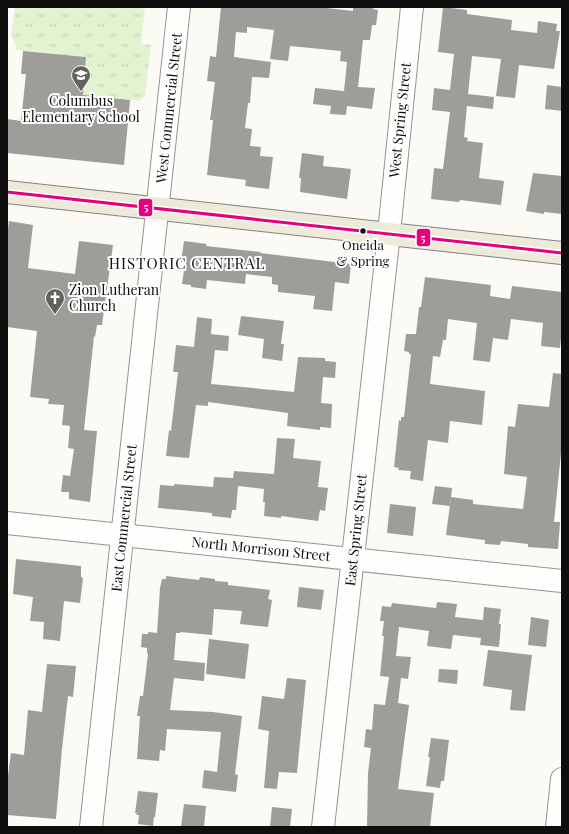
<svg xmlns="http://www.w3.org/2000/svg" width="569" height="834" font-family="'Playfair Display',serif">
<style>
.park{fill:url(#park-tufts)}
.building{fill:#9f9d99}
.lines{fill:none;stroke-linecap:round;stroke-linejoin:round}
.minor-casing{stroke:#959492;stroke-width:24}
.major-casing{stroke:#82827f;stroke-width:24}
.minor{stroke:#fffefd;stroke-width:22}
.major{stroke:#edead9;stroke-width:22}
.bus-1-casing{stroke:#fff;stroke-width:6}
.bus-1{stroke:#e5007d;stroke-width:3}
.bus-dot{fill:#0e0e0e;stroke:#fff;stroke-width:1.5}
.labels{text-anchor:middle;stroke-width:4;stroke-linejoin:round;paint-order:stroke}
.bus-label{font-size:13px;fill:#0e0e0e;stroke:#fff}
.poi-label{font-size:14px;fill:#0e0e0e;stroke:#fff}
.street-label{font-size:14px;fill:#0e0e0e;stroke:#fff}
.neighbourhood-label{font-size:15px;letter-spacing:1px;fill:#0e0e0e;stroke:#fff}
.line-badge{stroke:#fff;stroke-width:1.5}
.badge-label{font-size:11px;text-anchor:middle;font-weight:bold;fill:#fff}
</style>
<defs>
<pattern id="park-tufts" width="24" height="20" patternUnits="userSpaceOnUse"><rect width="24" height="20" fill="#e3f3d1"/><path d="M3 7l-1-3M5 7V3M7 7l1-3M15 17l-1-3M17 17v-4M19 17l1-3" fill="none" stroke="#c2cfb2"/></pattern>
</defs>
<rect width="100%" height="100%" fill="#fcfaf4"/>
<path class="park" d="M15 7H145L141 44 151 45 145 96 139 101 104 97 82 99 86 57 15 50 16 45 11 36Z"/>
<g class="building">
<path d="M221 7H318L353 11V7H373V9L378 10 376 25H372L370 40H363L358 87 375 88 372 109 347 106 346 115 330 114 331 106 313 104 315 88 344 91 347 62 340 61 341 51 290 46 288 61 270 59 274 30 247 27V33L236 32 234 57 271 62 269 78 252 77 250 103H248L245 128 252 129 250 146 261 147 260 156 273 157 269 189 245 186 246 180 207 175 213 120H210L215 82 207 81 210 56 216 57Z"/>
<path d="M443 7 467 10V14L512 20 511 30 537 33 538 21 557 24 556 31H560L554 69 519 65 515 98 496 96 501 59 472 56 468 94 494 97 493 109 467 106 464 137 468 138 467 141 483 143 479 178 504 181 501 205 460 200 459 202 431 199 434 168 443 169 450 112 432 110 434 88 450 90 454 54 438 52Z"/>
<path d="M23 51 86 57 83 95 130 100 124 165 7 153V119L21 121 26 74H21Z"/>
<path d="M547 85 562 87V111L545 109Z"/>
<path d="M302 153 324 156 323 166 351 169 347 199 300 192 301 178H299Z"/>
<path d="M533 173 562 176V214L544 212V214L526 211Z"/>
<path d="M9 221 33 225 28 268 75 274 79 241 113 245 102 325H97L95 337 94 336 84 430 97 431 90 502 69 499V492H61L63 475 70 476 74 449 68 448 70 426 62 425 64 405 48 404 49 399 30 397 37 331 7 327V237Z"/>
<path d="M184 241 207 244 206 246 261 252 260 253 351 264 349 284 335 282 332 311 313 309 315 296 278 292V285L272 284V277L246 274 245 284 207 280 206 289 191 287V285L182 284 185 263 181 262Z"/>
<path d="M425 277 491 285 490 296 510 299 512 286 562 292V329L560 348 541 346 543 323 511 319 508 340 493 338 490 362 473 360 477 323 448 319 446 340H443L440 357 433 356 430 384 485 391 482 425 450 421 448 443 428 440 423 481 410 479 411 471 398 470 399 468 394 467 399 420 401 421V417H404L411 354H409V352L404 351 406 334H416L419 307H421Z"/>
<path d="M241 316 284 321 281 344H284L282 361 262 358 264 339 238 335Z"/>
<path d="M197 317 212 319 211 334 229 336 228 351 215 350 211 384 294 392 298 357 325 358V361L336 362 335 378 323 377 321 403 332 404 331 428 320 427V430L287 426 288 413 208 402V406L196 405 189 458 166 456 169 430 171 431 178 372H173L176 345 194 347Z"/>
<path d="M553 373 562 374V443L554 522H560L558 549 528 547V544L501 541 500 545 485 544V540H484L446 535 451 497 473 500V504L523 509 527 477 504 474 508 426 515 427 518 404 549 407Z"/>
<path d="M277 438 295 439 293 458 321 461 318 487 328 488 325 511 320 510 318 521 281 516V518L264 516 265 502H263L264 489 238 486 236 510H232L231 518 212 516V513L158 508 160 485 174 486V484L213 487 214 477 233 478 234 471 274 474Z"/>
<path d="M435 486 452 488 450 506 432 504Z"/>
<path d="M390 504 416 507 413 536 387 533Z"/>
<path d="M16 559 81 566V577L83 578 80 603 64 601 60 641 43 639 44 622 30 621 33 597 13 594Z"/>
<path d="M166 576 199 580 200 577 215 579V581L228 582V585L270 590 268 599 272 600 268 627 240 624 242 611 214 609 212 635 180 632V633H176L174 660 205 663 204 681 174 678 170 710 213 712 242 716 235 774 238 775 236 792 202 788 204 770 217 772 221 732 167 729 165 751 160 750 159 761 137 759 140 716H137L140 696H143L148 654 147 653V648L141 647 142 634H148V632L157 633 160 588 162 579H166Z"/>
<path d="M299 587 324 590 321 610 297 607Z"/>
<path d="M437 602 457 604 455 617 483 620 484 607 501 609 499 624H501L499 647 480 645 481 638 453 635 451 649 427 646 429 631 399 627 396 656 411 657 408 679 401 678 398 703 409 705 398 789 434 793 430 827H367L368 773 371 748 364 747 366 729 372 730 374 704 385 705 389 677 380 676 384 636H382L384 621H380L382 606 391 607 392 603 436 608Z"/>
<path d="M531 617 549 620 546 647 528 645Z"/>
<path d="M209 639 249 644 245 679 206 674Z"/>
<path d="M488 650 532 655 525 711 510 710 512 690 483 686Z"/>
<path d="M47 664 76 666 73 697 68 696 62 749 56 819 7 815V783L11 753 24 755 28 710 42 712Z"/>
<path d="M439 669 458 670 457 684 438 682Z"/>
<path d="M287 678 306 680 297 773 279 772 277 789 264 788 269 731 258 729 262 696 284 699Z"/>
<path d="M431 738 449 740 444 781H441L440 788 426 786 430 757H428Z"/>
<path d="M138 791 158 793 155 817H154L153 826 138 824 139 815H136L137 813H135Z"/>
<path d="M184 804 206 806 204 827H181Z"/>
<path d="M272 807 292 809 290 827H270Z"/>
</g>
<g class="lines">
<g class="minor-casing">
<g id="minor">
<path d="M7 523 562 581"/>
<path d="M91 827 179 7"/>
<path d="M323 827 389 233 412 7"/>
<path d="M557 827 562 779"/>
</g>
</g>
<g class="major-casing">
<path id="major" d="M7 192 562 253"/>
</g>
<use href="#minor" class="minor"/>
<use href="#major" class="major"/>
<g class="bus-1-casing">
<path id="bus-1" d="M7 192 562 253"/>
</g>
<use href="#bus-1" class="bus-1"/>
</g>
<defs>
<g id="school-pin" transform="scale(1)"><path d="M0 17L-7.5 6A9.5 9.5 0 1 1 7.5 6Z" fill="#61615e" stroke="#fff"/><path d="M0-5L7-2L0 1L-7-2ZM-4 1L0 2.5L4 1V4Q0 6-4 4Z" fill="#fff"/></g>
<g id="church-pin" transform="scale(1)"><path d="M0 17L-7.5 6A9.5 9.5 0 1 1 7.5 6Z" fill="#61615e" stroke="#fff"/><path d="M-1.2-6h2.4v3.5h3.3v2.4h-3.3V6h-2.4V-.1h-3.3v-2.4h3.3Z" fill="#fff"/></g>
</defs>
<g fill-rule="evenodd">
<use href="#school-pin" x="81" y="75"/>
<use href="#church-pin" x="55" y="298"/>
</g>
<circle class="bus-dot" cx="363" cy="231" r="3.5"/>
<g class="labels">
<g class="bus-label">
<text x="363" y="250">Oneida<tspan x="363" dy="16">&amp; Spring</tspan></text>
</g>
<g class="poi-label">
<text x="81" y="106">Columbus<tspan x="81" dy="16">Elementary School</tspan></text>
<text x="69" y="295" text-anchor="start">Zion Lutheran<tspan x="69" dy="16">Church</tspan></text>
</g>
<g class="street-label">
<text transform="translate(169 108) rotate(-84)" y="5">West Commercial Street</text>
<text transform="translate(400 120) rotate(-84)" y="5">West Spring Street</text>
<text transform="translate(124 518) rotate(-84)" y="5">East Commercial Street</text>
<text transform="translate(356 530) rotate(-84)" y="5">East Spring Street</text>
<text transform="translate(261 549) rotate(6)" y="5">North Morrison Street</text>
</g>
<g class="neighbourhood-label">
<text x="187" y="269">HISTORIC CENTRAL</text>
</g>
</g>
<g class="line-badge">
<rect x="138" y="198" width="15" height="19" rx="4" fill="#e5007d"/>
<rect x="416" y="228" width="15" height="19" rx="4" fill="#e5007d"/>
</g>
<g class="badge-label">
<text x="146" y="211">5</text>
<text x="423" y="242">5</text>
</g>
<rect width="569" height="834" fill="none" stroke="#0e0e0e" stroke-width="16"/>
</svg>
